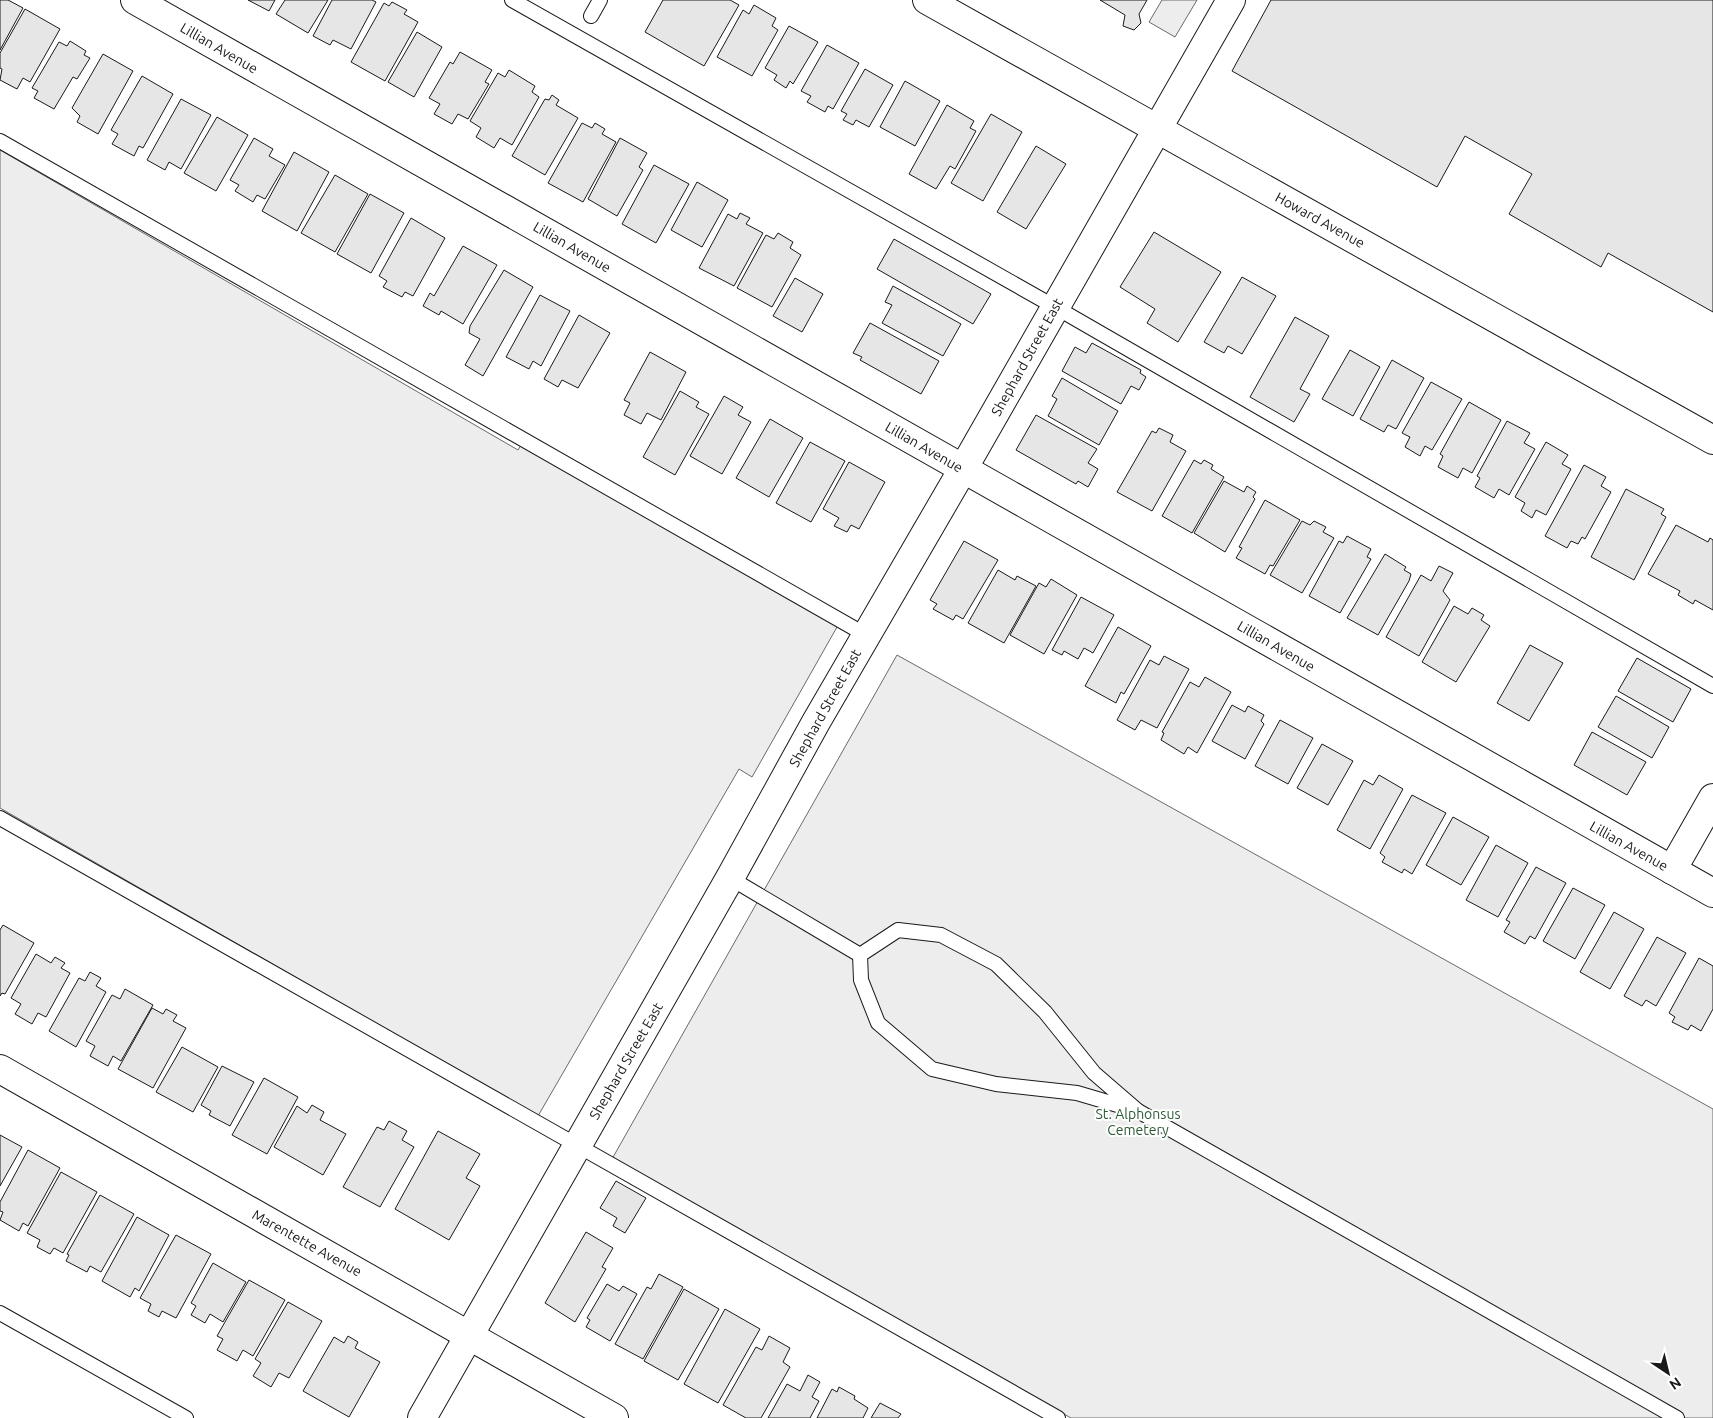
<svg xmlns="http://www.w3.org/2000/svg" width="1713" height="1418" font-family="Ubuntu,sans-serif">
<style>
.built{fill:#ededed;stroke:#6a6a6a}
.building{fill:#e6e6e6;stroke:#1a1a1a}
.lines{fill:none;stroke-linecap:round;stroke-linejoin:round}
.lane-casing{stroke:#1a1a1a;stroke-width:16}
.street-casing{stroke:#1a1a1a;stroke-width:30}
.secondary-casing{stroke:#1a1a1a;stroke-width:30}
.lane{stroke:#fff;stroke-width:14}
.street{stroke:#fff;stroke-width:28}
.secondary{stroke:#fff;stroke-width:28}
.labels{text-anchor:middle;stroke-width:4;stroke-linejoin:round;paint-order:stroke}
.street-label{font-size:14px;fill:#1a1a1a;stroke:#fff}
.park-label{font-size:14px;fill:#2b5a34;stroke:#fff}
</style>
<rect width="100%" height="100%" fill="#fff"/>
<g class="built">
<path d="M1162 0H1197L1175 37 1149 22Z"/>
<path d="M0 150 518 450 524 440 841 620 752 777 739 769 538 1116 0 808Z"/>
<path d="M897 655 1713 1109V1418H1071L612 1159Z"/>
</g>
<g class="building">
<path d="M0 0H8L23 8 0 50Z"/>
<path d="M248 0H275L269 11Z"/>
<path d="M285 0H328L308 33 276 14Z"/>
<path d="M332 0H372L376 2 351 49 333 40 330 45 313 36Z"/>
<path d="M663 0H730L739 5 704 66 645 32Z"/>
<path d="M1100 0H1147L1139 14 1141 23 1134 30 1123 26 1125 15Z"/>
<path d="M1271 0H1713V312L1608 253 1601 267 1509 214 1532 174 1465 136 1437 187 1232 71Z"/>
<path d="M392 2 407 10 404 14 418 22 385 81 351 62 384 3 389 6Z"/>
<path d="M754 5 776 18 772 26 778 30 752 76 717 57 743 10 749 14Z"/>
<path d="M25 9 60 29 30 82 23 78 17 89 0 80 2 69 0 68V53Z"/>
<path d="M789 26 818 42 793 84 790 81 786 88 774 80 777 75 765 68Z"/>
<path d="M417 32 442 47 414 97 388 82Z"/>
<path d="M70 41 86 51 84 55 90 58 77 79 73 77 54 109 34 98 38 91 32 88 59 42 67 46Z"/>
<path d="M827 45 859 63 833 109 828 106 825 112 807 102 811 96 801 91Z"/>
<path d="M460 52 492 70 485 82 489 84 468 119 458 114 452 124 434 114 440 104 429 98 450 62 453 64Z"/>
<path d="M103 54 133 71 98 134 77 122 80 116 72 108Z"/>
<path d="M865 69 893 85 869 127 856 120 853 125 843 120 847 114 841 111Z"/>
<path d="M509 70 535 86 532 92 539 97 512 145 500 138 494 148 476 137 481 128 470 121 498 73 505 77Z"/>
<path d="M142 76 173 94 143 148 139 146 134 156 112 144 118 134 111 130Z"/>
<path d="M905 81 940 101 915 146 880 127Z"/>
<path d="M552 95 559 100 556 105 578 118 545 175 512 156 545 99 549 100Z"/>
<path d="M181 99 211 115 181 169 169 162 165 170 147 160Z"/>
<path d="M947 105 974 121 970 128 976 131 955 169 950 166 936 189 909 174Z"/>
<path d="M991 114 1022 132 983 201 951 183Z"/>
<path d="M217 117 248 135 216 191 184 173Z"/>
<path d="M582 123 592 128 595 123 605 129 602 134 616 142 583 202 548 183Z"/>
<path d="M254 138 273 149 269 156 285 165 265 199 257 195 253 202 235 191 239 185 230 180Z"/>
<path d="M620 138 647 153 639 167 643 170 617 216 588 199Z"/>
<path d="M1036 146 1066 164 1026 229 997 212Z"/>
<path d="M294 152 329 172 297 231 262 211Z"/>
<path d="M654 165 689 184 656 243 622 224Z"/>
<path d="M335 175 368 194 335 252 301 233Z"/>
<path d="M697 182 728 200 702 247 671 230Z"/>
<path d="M370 194 404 213 371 273 337 254Z"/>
<path d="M740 213 750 218 746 224 763 233 734 286 699 268 728 214 737 219Z"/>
<path d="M411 218 445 238 413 296 405 292 402 297 383 287 387 281 379 276Z"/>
<path d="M1154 232 1221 272 1178 342 1147 323 1155 309 1120 287Z"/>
<path d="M778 233 793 242 790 248 801 255 772 307 737 288 766 235 774 239Z"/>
<path d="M894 239 991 294 973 324 877 269Z"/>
<path d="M463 246 497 265 463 324 441 311 439 315 423 306 430 293 434 296Z"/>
<path d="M504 270 533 287 483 376 465 365 480 339 469 333 470 326Z"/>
<path d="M1242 277 1276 296 1242 354 1228 346 1224 353 1204 342Z"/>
<path d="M795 278 823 294 802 332 773 316Z"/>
<path d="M893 286 961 324 943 356 882 323 892 305 885 302Z"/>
<path d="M540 295 570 311 541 366 533 361 529 369 506 357Z"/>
<path d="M579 315 610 333 578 388 562 380 558 387 544 379Z"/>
<path d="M1295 317 1329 336 1300 389 1310 394 1294 422 1250 397Z"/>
<path d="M870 323 939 361 921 394 860 360 862 357 853 353Z"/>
<path d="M1092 343 1141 370 1140 373 1146 377 1139 390 1131 386 1121 404 1062 371 1075 347 1086 353Z"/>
<path d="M1350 350 1380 367 1353 416 1322 399Z"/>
<path d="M650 352 686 372 661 420 647 413 641 424 624 415 630 403 624 400Z"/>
<path d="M1392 360 1424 378 1396 429 1388 425 1384 432 1360 419Z"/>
<path d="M1062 378 1118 411 1099 445 1048 416 1057 399 1052 396Z"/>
<path d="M1431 382 1462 399 1432 450 1425 446 1420 456 1405 447 1410 437 1402 433Z"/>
<path d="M680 391 699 402 696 407 709 414 675 475 643 457Z"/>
<path d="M724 396 743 407 738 415 751 422 722 474 690 456Z"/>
<path d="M1469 402 1501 420 1472 473 1463 468 1458 478 1438 467 1443 456 1440 454Z"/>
<path d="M1036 415 1097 449 1088 463 1098 469 1088 487 1078 481 1076 484 1016 450Z"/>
<path d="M770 419 803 438 769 497 736 478Z"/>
<path d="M1507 421 1530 433 1524 443 1535 449 1509 495 1499 489 1494 498 1475 487 1480 478 1477 476Z"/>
<path d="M1159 428 1173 435 1170 442 1186 451 1152 511 1117 492 1152 431 1156 433Z"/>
<path d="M810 442 845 461 811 522 776 503Z"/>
<path d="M1546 442 1568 455 1562 464 1571 469 1546 515 1536 510 1532 518 1521 511 1525 503 1515 497Z"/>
<path d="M1194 460 1201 464 1204 460 1213 465 1211 469 1224 477 1192 533 1162 516Z"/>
<path d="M849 462 885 482 859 529 851 525 847 532 834 526 839 518 823 509Z"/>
<path d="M1584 465 1606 477 1601 486 1611 492 1585 539 1582 537 1578 544 1571 541 1567 548 1545 536Z"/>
<path d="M1224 481 1244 492 1247 486 1256 492 1253 497 1255 499 1225 552 1194 533Z"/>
<path d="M1626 489 1664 509 1661 514 1666 517 1634 580 1591 557Z"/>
<path d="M1265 500 1300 520 1273 566 1270 565 1265 574 1236 558 1242 548 1239 547Z"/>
<path d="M1302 521 1310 525 1314 521 1326 527 1323 532 1334 538 1302 593 1270 575Z"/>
<path d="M1676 525 1708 542 1710 538 1713 540V610L1695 600 1693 604 1678 595 1680 591 1648 574Z"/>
<path d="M1347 536 1371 549 1367 557 1371 559 1340 613 1309 596 1339 541 1343 543Z"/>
<path d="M964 541 998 560 963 619 956 615 953 620 933 609 937 604 930 600Z"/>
<path d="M1385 554 1406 567 1404 570 1411 574 1409 581 1378 635 1347 618Z"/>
<path d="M1439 566 1453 573 1443 591 1450 600 1419 656 1386 637 1421 575 1431 581Z"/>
<path d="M998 570 1015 580 1017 576 1036 586 1004 643 968 623Z"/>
<path d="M1051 579 1077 595 1044 654 1010 635 1039 583 1046 587Z"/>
<path d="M1081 597 1114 615 1093 653 1084 648 1078 659 1064 651 1062 655 1052 650Z"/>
<path d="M1454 606 1468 614 1472 608 1484 615 1481 620 1490 626 1456 682 1422 662Z"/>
<path d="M1118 627 1151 646 1124 694 1121 692 1116 703 1085 686Z"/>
<path d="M1530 645 1563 663 1529 721 1497 703Z"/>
<path d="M1164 656 1189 669 1157 728 1141 720 1135 730 1117 720 1150 660 1159 665Z"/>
<path d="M1637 658 1691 689 1673 722 1618 691Z"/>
<path d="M1205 677 1231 692 1197 753 1188 747 1184 754 1161 740 1164 733 1162 732 1190 682 1199 687Z"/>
<path d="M1616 696 1669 727 1652 758 1598 727Z"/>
<path d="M1232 705 1245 712 1248 706 1264 715 1261 721 1264 724 1245 759 1212 741Z"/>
<path d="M1280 720 1313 738 1288 784 1255 766Z"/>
<path d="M1592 732 1646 762 1627 795 1574 765Z"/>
<path d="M1322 744 1353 761 1328 805 1297 788Z"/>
<path d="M1379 775 1403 789 1370 849 1337 830 1364 780 1373 785Z"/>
<path d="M1412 795 1446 813 1412 874 1404 869 1402 873 1382 862 1385 857 1380 853Z"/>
<path d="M1453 817 1489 837 1461 885 1426 865Z"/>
<path d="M1496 845 1528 863 1498 917 1466 900Z"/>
<path d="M1536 867 1566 883 1535 939 1530 936 1525 944 1504 932 1510 922 1506 920Z"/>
<path d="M1573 888 1605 905 1575 959 1543 941Z"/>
<path d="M1614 912 1644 929 1610 989 1580 972Z"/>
<path d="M3 925 34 943 5 994 2 993 0 996V930Z"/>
<path d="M1657 937 1686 953 1656 1006 1646 1000 1642 1006 1624 996Z"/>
<path d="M36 954 51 963 55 957 65 963 61 968 70 973 46 1017 38 1013 32 1024 15 1014 21 1004 11 998Z"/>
<path d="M1699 958 1713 966V1009L1701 1031 1691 1025 1688 1030 1672 1022 1675 1017 1669 1013Z"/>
<path d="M90 972 101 978 96 986 106 992 76 1047 49 1031 79 978 85 981Z"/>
<path d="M125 989 153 1005 121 1061 113 1056 108 1066 90 1056 95 1046 86 1041 112 995 120 999Z"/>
<path d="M152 1008 163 1014 166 1009 177 1015 173 1021 186 1028 153 1088 118 1069Z"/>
<path d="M182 1047 218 1067 193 1112 156 1092Z"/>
<path d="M222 1066 254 1082 230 1126 209 1115 211 1111 201 1105Z"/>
<path d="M264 1078 298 1097 267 1154 232 1135Z"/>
<path d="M312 1105 324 1112 320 1120 346 1134 323 1175 274 1147 297 1106 307 1113Z"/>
<path d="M389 1121 407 1131 402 1140 414 1147 380 1207 343 1187 377 1127 384 1130Z"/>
<path d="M438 1131 480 1154 466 1178 480 1186 449 1240 395 1209Z"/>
<path d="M0 1135 22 1147 0 1186Z"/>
<path d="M28 1150 60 1168 28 1226 23 1223 19 1231 0 1220 3 1212 0 1211V1202Z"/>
<path d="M61 1172 97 1192 63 1253 54 1248 50 1254 37 1247 40 1240 27 1233Z"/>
<path d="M616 1181 646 1198 625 1233 613 1226 617 1218 600 1208Z"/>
<path d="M100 1195 134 1214 101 1272 90 1266 87 1272 66 1261 69 1255 67 1254Z"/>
<path d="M137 1217 169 1235 139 1291 135 1288 130 1297 102 1281Z"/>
<path d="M586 1232 613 1248 602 1267 606 1269 575 1322 545 1303Z"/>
<path d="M176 1235 211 1254 176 1318 162 1311 159 1317 148 1311 151 1304 140 1298Z"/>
<path d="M213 1263 246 1282 223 1322 210 1314 205 1323 191 1315 196 1306 191 1303Z"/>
<path d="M659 1274 683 1287 643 1359 615 1344 647 1287 651 1289Z"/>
<path d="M249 1280 285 1300 253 1356 243 1350 237 1361 217 1350 223 1339 217 1336Z"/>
<path d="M607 1284 619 1291 623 1286 637 1294 610 1341 586 1327 590 1320 587 1318Z"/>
<path d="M684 1289 719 1309 678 1380 644 1361Z"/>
<path d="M288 1302 322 1321 289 1378 279 1373 271 1387 253 1376 261 1363 255 1359Z"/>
<path d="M725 1309 760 1329 718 1403 684 1384Z"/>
<path d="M348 1336 358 1342 355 1348 380 1362 349 1417 303 1391 334 1337 344 1343Z"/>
<path d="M769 1336 790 1348 783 1362 790 1367 761 1418H746L723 1405 756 1347 762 1350Z"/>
<path d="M808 1375 820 1382 812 1397 819 1401 810 1418H768L787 1384 800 1391Z"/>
<path d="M839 1387 855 1396 854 1399 868 1408 863 1418H817L832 1389 837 1392Z"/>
<path d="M880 1403 901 1414 898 1418H871Z"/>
</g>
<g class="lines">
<g class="lane-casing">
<g id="lane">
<path d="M512 0 1055 307 1713 686"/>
<path d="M591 16 600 0"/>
<path d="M0 141 866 635"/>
<path d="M0 818 1058 1418"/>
<path d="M730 878 860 955"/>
<path d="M898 930 941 935 996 964 1045 1012 1094 1073 1138 1111 1077 1093 996 1084 932 1069 878 1023 861 980 860 955Z"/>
<path d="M1138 1111 1677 1418"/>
<path d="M0 1313 186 1418"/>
</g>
</g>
<g class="street-casing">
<g id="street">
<path d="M135 0 1713 893"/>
<path d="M1672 870 1713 798"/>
<path d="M0 1069 614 1418"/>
<path d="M422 1418 730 878 816 722 963 469 1231 0"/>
</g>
</g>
<g class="secondary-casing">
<path id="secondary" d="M927 0 1713 440"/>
</g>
<use href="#lane" class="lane"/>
<use href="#street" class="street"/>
<use href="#secondary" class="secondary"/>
</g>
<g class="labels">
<g class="street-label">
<text transform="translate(219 48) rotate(30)" y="5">Lillian Avenue</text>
<text transform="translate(1320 220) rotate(29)" y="5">Howard Avenue</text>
<text transform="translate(572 247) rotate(30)" y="5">Lillian Avenue</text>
<text transform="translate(1027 357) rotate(-61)" y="5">Shephard Street East</text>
<text transform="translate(924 447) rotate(30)" y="5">Lillian Avenue</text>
<text transform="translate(1276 646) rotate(30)" y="5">Lillian Avenue</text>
<text transform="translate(825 708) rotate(-61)" y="5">Shephard Street East</text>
<text transform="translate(1629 846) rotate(29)" y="5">Lillian Avenue</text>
<text transform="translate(626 1061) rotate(-60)" y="5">Shephard Street East</text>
<text transform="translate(307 1243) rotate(29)" y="5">Marentette Avenue</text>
</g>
<g class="park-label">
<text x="1138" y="1119">St. Alphonsus<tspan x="1138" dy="16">Cemetery</tspan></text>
</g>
</g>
<g transform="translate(1668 1373) rotate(145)" stroke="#ffffff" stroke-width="4" paint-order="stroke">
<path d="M0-4L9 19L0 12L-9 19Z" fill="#1a1a1a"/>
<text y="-8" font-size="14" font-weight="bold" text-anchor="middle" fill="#1a1a1a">N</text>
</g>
</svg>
